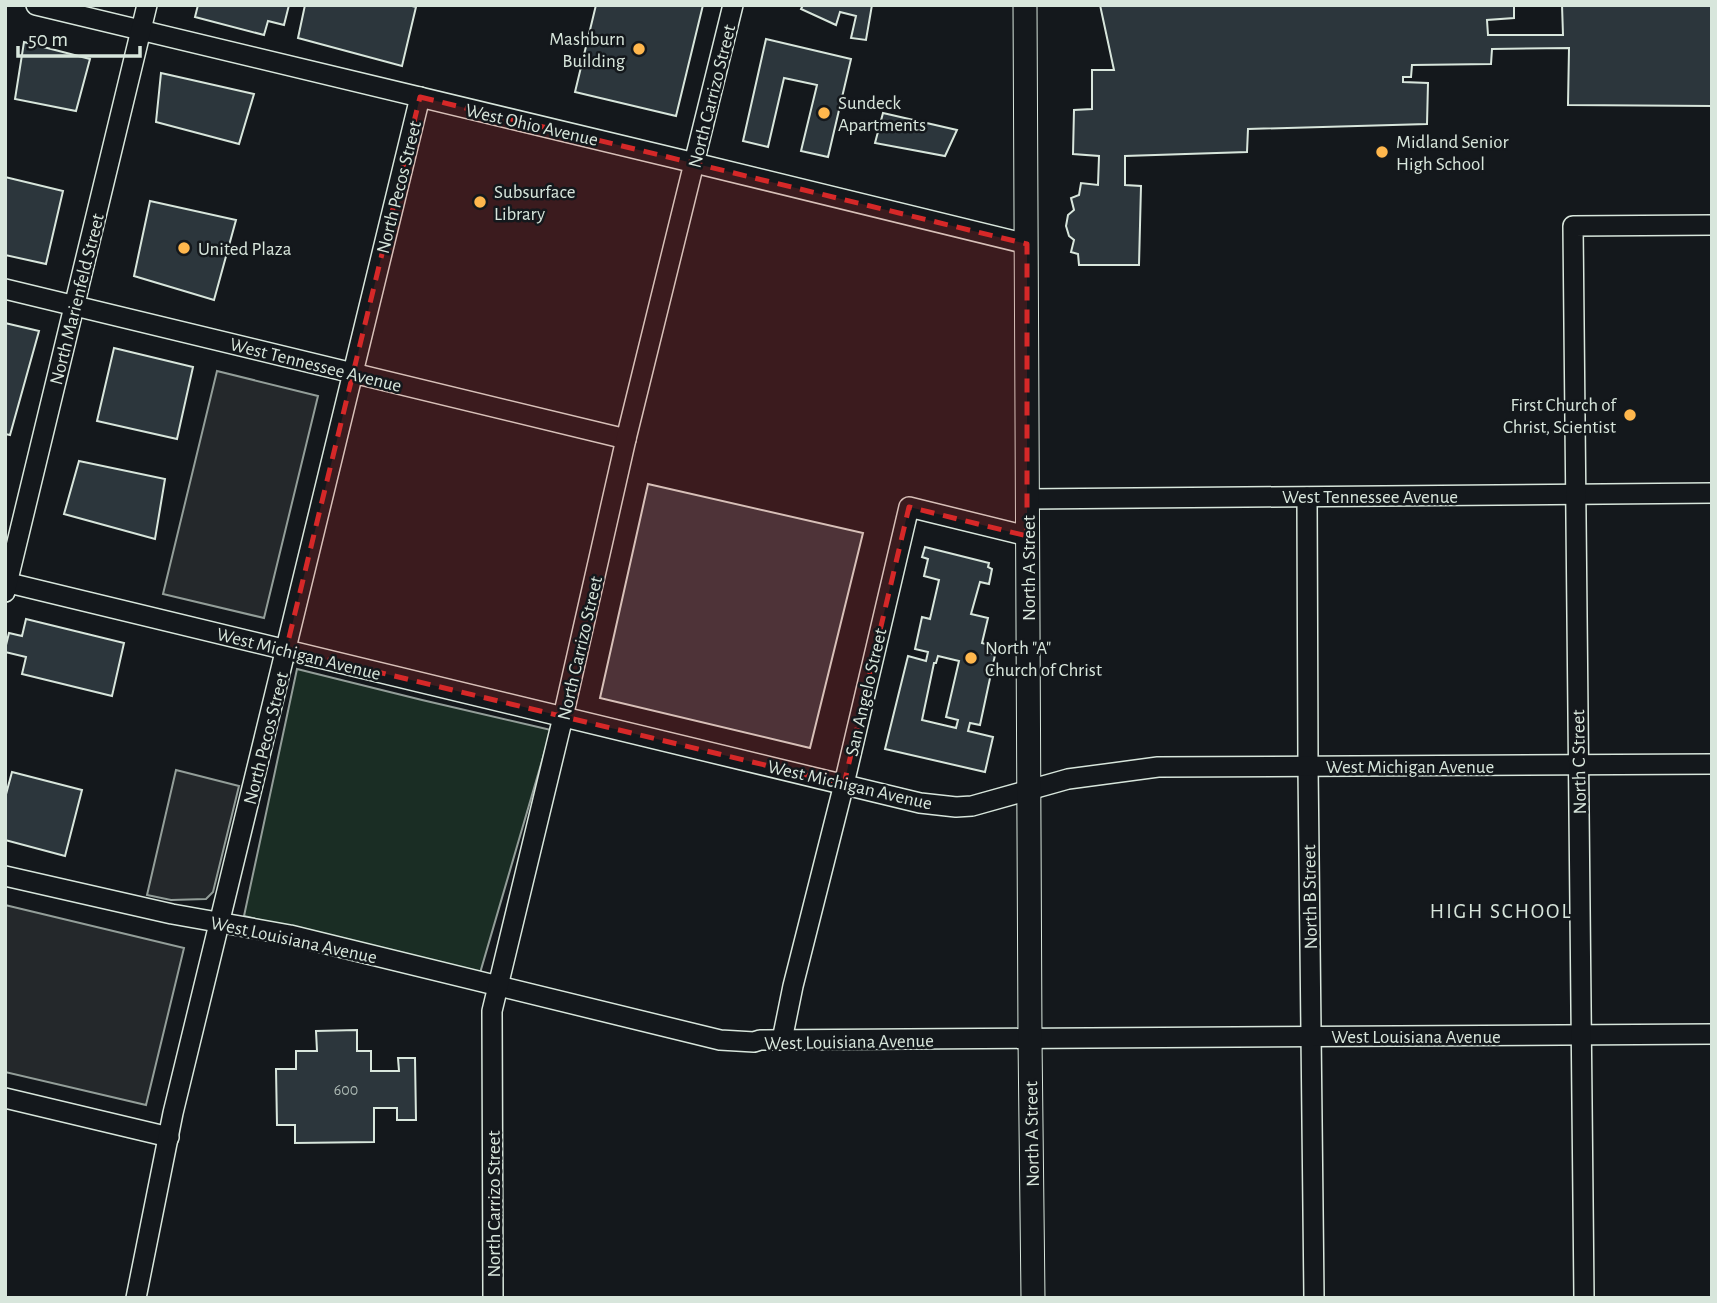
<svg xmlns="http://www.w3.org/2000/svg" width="1717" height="1303" font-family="'Alegreya Sans',sans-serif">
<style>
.green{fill:#1a2d24;stroke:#939e99;stroke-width:2}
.parking{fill:#24282b;stroke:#939e99;stroke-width:2}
.building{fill:#2c363c;stroke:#d8e6dc;stroke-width:2;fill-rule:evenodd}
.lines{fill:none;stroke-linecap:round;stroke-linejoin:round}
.minor-casing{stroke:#d8e6dc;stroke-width:22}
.major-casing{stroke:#d8e6dc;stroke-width:25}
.minor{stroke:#14181c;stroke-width:19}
.major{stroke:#14181c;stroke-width:23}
.marked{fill:#d62828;fill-opacity:0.2;stroke:#d62828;stroke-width:5;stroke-dasharray:14 9;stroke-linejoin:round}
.poi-dot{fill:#ffb74d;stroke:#14181c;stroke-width:2.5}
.labels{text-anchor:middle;stroke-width:5;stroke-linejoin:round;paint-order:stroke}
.number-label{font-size:16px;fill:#adbab4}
.poi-label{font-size:19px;fill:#d8e6dc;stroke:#14181c;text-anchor:start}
.street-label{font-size:19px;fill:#d8e6dc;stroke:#14181c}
.neighbourhood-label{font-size:21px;letter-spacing:2px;fill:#d8e6dc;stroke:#14181c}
</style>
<rect width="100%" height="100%" fill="#14181c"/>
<path class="green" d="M297 669 422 700 551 730 480 973 244 916Z"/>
<g class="parking">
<path d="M217 371 318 396 264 618 163 594Z"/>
<path d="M176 770 239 786 213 892 206 899 171 900 147 895Z"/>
<path d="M5 905 184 948 146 1105 5 1072Z"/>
</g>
<g class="building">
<path d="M198 5H289L284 25 268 21 264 35 195 17Z"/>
<path d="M305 5H408L416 7 402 66 298 38Z"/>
<path d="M596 5H703L676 116 575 92Z"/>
<path d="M803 5H872L866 40 851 38 856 16 840 12 836 25 801 9Z"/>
<path d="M1100 5H1514V18L1487 20 1488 35H1563L1562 5H1712V106L1568 105 1569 48 1492 49 1491 64 1412 65 1411 77H1403V82L1428 83 1427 124 1248 129 1247 152 1125 156V185L1141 186 1139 265H1079L1078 254 1071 252 1074 240 1069 236 1066 226 1068 215 1074 210 1071 198 1079 195 1081 183 1098 185 1099 156 1073 154 1074 110 1092 109V70H1114Z"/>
<path d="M766 39 851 59 828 157 801 151 817 85 784 78 768 147 743 141Z"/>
<path d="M24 42 90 59 76 111 15 99Z"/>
<path d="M161 73 254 94 239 144 156 122Z"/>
<path d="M883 113 957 130 945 156 875 143Z"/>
<path d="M5 177 63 191 46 264 5 255Z"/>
<path d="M150 201 236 220 214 300 134 276Z"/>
<path d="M5 323 39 331 10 435 5 434Z"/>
<path d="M114 348 193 367 177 439 97 421Z"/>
<path d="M79 461 165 479 155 539 64 514Z"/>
<path d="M648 484 863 533 810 748 600 698Z"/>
<path d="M925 547 989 563 988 567 992 569 989 584 980 582 971 614 988 618 982 643 993 646 991 653 995 655 980 725 970 723 968 731 993 737 985 772 885 749 908 656 926 661 928 652 915 649 922 617 930 619 939 580 924 576 928 559 922 557ZM938 656 959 661 946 717 958 720 956 728 922 720 934 663H936Z"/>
<path d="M26 619 124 643 112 696 22 674 26 657 5 652V649L9 633 22 636Z"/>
<path d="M12 772 82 790 65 856 5 840V798Z"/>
<path d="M357 1030V1051H371V1071H399L398 1058H415L416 1120H397V1108H374V1142L295 1143V1125H277L276 1069H296V1051H317L316 1031Z"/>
</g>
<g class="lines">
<g class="minor-casing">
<g id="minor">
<path d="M36 5 695 163 1027 244"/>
<path d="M5 289 626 439"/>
<path d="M1307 497 1308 766 1314 1298"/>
<path d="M1028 499 1712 493"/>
<path d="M5 582 920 803 956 807 972 806 1068 779 1158 767 1712 764"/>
<path d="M5 592 147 5"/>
<path d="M5 876 172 914 290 935 720 1040 754 1042 760 1040 1712 1034"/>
<path d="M782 1040 793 986 844 784 909 507 1027 536"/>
<path d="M5 1098 169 1137"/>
<path d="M136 1298 173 1113 420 97"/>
<path d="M493 1298 492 1011 563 717 626 439 733 5"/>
<path d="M1584 1298 1573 226 1712 225"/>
</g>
</g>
<g class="major-casing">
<path id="major" d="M1025 5 1030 1039 1033 1298"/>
</g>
<use href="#minor" class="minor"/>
<use href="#major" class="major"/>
</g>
<path class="marked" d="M420 97 1027 244V536L909 507 844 784 286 650Z"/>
<g class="poi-dot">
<circle cx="639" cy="49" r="7"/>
<circle cx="824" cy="113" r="7"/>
<circle cx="1382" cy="152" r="7"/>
<circle cx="480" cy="202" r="7"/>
<circle cx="184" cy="248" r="7"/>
<circle cx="1630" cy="415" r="7"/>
<circle cx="971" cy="658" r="7"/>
</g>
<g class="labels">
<g class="number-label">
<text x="346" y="1095">600</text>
</g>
<g class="poi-label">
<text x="625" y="45" text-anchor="end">Mashburn<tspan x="625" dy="22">Building</tspan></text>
<text x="838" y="109">Sundeck<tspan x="838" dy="22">Apartments</tspan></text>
<text x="1396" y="148">Midland Senior<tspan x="1396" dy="22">High School</tspan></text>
<text x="494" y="198">Subsurface<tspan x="494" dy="22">Library</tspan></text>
<text x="198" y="255">United Plaza</text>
<text x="1616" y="411" text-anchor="end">First Church of<tspan x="1616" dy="22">Christ, Scientist</tspan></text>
<text x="985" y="654">North "A"<tspan x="985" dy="22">Church of Christ</tspan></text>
</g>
<g class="street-label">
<text transform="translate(711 96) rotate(-76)" y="7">North Carrizo Street</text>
<text transform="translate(532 124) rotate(13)" y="7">West Ohio Avenue</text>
<text transform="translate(398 187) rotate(-76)" y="7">North Pecos Street</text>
<text transform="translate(76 299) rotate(-76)" y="7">North Marienfeld Street</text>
<text transform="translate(316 364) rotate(14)" y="7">West Tennessee Avenue</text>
<text x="1370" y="503">West Tennessee Avenue</text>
<text transform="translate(1028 568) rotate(-90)" y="7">North A Street</text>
<text transform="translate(579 648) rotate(-77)" y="7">North Carrizo Street</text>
<text transform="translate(299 653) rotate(14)" y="7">West Michigan Avenue</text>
<text transform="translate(865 692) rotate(-77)" y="7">San Angelo Street</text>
<text transform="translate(265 738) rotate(-76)" y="7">North Pecos Street</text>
<text transform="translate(1578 762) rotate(-91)" y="7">North C Street</text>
<text x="1410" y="773">West Michigan Avenue</text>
<text transform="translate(850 784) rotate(13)" y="7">West Michigan Avenue</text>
<text transform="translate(1309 897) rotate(-91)" y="7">North B Street</text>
<text transform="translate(294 939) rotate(12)" y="7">West Louisiana Avenue</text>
<text x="1416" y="1043">West Louisiana Avenue</text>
<text transform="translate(849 1041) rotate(-1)" y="7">West Louisiana Avenue</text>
<text transform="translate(1031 1134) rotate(-91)" y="7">North A Street</text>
<text transform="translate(493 1204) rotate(-90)" y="7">North Carrizo Street</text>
</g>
<g class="neighbourhood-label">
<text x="1501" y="918">HIGH SCHOOL</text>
</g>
</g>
<rect width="1717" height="1303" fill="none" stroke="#d8e6dc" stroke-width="14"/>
<path d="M18 46v10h122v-10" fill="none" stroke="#d8e6dc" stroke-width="3.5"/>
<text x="28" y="46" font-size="21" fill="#d8e6dc" stroke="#14181c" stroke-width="5" paint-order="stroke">50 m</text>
</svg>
